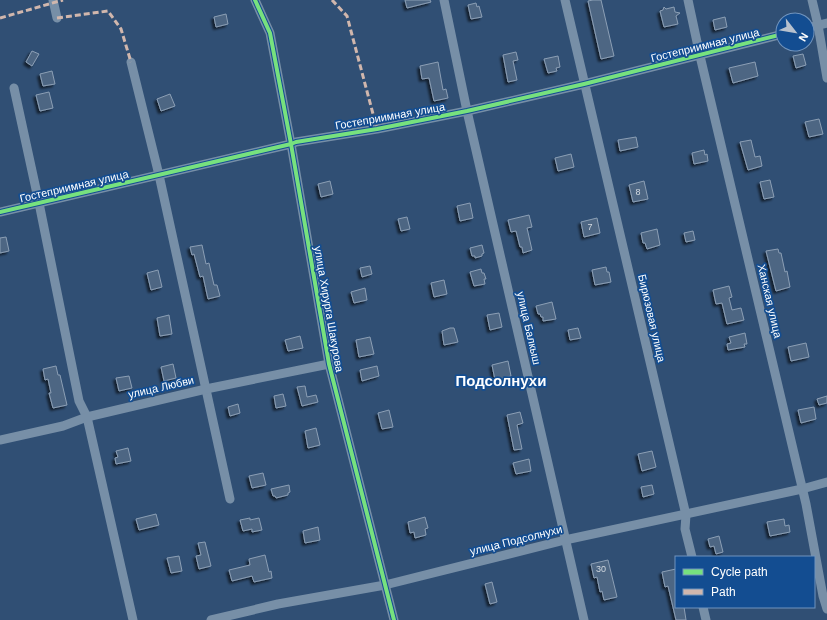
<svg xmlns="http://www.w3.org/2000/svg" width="827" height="620" font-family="Arial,sans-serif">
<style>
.building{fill:#4d6683;stroke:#8c9fb5;filter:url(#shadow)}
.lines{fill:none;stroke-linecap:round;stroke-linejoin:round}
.minor{stroke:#778fa7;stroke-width:9}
.quiet{stroke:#d1b7ad;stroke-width:3;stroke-dasharray:6 3;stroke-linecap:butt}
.cycleway-casing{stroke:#134d91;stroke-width:6}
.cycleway{stroke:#77e17e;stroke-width:4}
.labels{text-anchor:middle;stroke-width:3.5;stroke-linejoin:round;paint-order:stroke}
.number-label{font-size:9px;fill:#d2d9e0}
.street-label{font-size:11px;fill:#fff;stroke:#134d91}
.district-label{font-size:15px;font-weight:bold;fill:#fff;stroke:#134d91}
</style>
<defs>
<filter id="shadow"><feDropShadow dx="-2.5" dy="2.5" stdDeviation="1" flood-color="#0009"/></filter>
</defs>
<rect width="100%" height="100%" fill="#304f74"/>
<g class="building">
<path d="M405 0H430L431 2 407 8Z"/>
<path d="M593 0H601L614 56 601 59 588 1Z"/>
<path d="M476 3 477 7 479 6 482 17 471 19 468 5Z"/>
<path d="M664 7 666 9 674 7 675 12 680 13 676 16 678 24 664 27 660 11 663 10Z"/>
<path d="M226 14 228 24 216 27 214 17Z"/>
<path d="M725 17 727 27 715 30 713 20Z"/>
<path d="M32 51 39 54 32 66 26 62Z"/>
<path d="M516 52 518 60 513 61 517 80 508 82 503 55Z"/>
<path d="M803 54 806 65 796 68 793 56Z"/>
<path d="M558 56 560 67 556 68 557 71 548 73 544 59Z"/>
<path d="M438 62 443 90 446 89 448 98 434 101 429 78 422 79 420 66Z"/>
<path d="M755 62 758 76 733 83 729 68Z"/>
<path d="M52 71 55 84 43 86 40 74Z"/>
<path d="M49 92 53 108 40 111 36 95Z"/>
<path d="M170 94 175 106 161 111 157 99Z"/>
<path d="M819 119 823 134 809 137 805 122Z"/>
<path d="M636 137 638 147 620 151 618 140Z"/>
<path d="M751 140 755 157 760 156 762 166 748 170 740 142Z"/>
<path d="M704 150 705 155 707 154 708 161 694 164 692 153Z"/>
<path d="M571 154 574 167 558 171 555 158Z"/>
<path d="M770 180 774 197 764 199 760 182Z"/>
<path d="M330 181 333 194 321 197 318 184Z"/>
<path d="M644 181 648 199 633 202 629 185Z"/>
<path d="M470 203 473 218 460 221 457 206Z"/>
<path d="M529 215 532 227 527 228 532 250 523 253 522 247H520L516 231 511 232 508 220Z"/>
<path d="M407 217 410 229 401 231 398 219Z"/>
<path d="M597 218 600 233 584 237 581 222Z"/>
<path d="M657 229 660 245 647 249 645 243H643L641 233Z"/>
<path d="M693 231 695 240 686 242 684 233Z"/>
<path d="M6 237 9 251 0 253V238Z"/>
<path d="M202 245 206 264 209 263 214 285H217L220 296 208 299 203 276 200 277 194 254 192 255 190 247Z"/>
<path d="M482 245 484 253 482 254V256L475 258V256H472L470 248Z"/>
<path d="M778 249 779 253H781L785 272 787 271 790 287 776 291 766 251Z"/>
<path d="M370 266 372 274 362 277 360 268Z"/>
<path d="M606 267 607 272H609L611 282 595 285 592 270Z"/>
<path d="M481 269 482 273H484L486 279H484L485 284 474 286 470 272Z"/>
<path d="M158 270 162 287 151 290 147 273Z"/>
<path d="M444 280 447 294 434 297 431 283Z"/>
<path d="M729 286 732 297 729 298 732 310 741 308 744 320 727 324 722 303 716 304 713 290Z"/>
<path d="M365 288 367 300 354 303 351 292Z"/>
<path d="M552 302 556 319 543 321V317H541L540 314H538L536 306Z"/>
<path d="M499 313 502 327 490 330 487 315Z"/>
<path d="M169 315 172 334 160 336 157 318Z"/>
<path d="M450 328H454L458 342 444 345 442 331Z"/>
<path d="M578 328 581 338 570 340 568 330Z"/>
<path d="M745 333 747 344H744L745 347 728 350 727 344 731 343 729 337Z"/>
<path d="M300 336 303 348 288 351 285 340Z"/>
<path d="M370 337 374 354 359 357 356 340Z"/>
<path d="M806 343 809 357 791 361 788 347Z"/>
<path d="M508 361 511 376 495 380 492 365Z"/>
<path d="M173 364 176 378 164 381 161 367Z"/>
<path d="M56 366 58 375H60L67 405 53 408 49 393H51L48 379 45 380 43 369Z"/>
<path d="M377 366 379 376 362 381 360 370Z"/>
<path d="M129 376 132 388 119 391 116 378Z"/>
<path d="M305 386 307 397 316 395 318 402 302 406 297 387Z"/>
<path d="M283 394 286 406 276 408 274 396Z"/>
<path d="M827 396V403L819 405 817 399Z"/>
<path d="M238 404 240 413 230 416 228 407Z"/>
<path d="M814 407 816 419 801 423 798 410Z"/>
<path d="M389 410 393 427 382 429 378 413Z"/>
<path d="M520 412 523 423 517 425 522 449 514 450 507 415Z"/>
<path d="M316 428 320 445 308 448 305 431Z"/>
<path d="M128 448 131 461 116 464 115 458 118 457 116 451Z"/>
<path d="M652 451 656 467 642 471 638 454Z"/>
<path d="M529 459 531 471 516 474 513 463Z"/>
<path d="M263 473 266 485 252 488 249 476Z"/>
<path d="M289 485 290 492 288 493V495L276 498 275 496H273L271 489Z"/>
<path d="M652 485 654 494 643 497 641 487Z"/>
<path d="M156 514 159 525 139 530 136 519Z"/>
<path d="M425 517 428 528 425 529 426 535 415 538 414 532 410 533 408 522Z"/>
<path d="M250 518V520L259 518 262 530 252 532V529L243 531 240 520Z"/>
<path d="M784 519 785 526 789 525 790 532 770 536 767 522Z"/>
<path d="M318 527 320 540 305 543 303 531Z"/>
<path d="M719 536 723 552 716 554 714 546 710 547 708 539Z"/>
<path d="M205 542 211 566 199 569 196 556 201 555 198 543Z"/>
<path d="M265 555 269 572 271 571 272 578 254 582 252 576 232 581 229 570 250 565 249 559Z"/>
<path d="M179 556 182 571 171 573 167 558Z"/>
<path d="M608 560 617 597 604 600 602 591 600 592 597 577 594 578 591 564Z"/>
<path d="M676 569V607H684L686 620H676L668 586 665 587 662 572Z"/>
<path d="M492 582 497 602 490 604 485 584Z"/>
</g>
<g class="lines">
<g class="minor">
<path d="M53 0 57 18"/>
<path d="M255 0 270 33 291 144 329 364 394 620"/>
<path d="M444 0 467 111 584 620"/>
<path d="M565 0 686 515 685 529 692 557"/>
<path d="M688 0 700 56 806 504 823 596 827 609"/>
<path d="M812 0 818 25 827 78"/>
<path d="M807 28 827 23"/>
<path d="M131 62 159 175 230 499"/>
<path d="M14 88 39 203 79 401 87 417 133 620"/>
<path d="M0 212 291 144 296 142 377 129 467 111 584 84 783 34"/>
<path d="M0 440 63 426 87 417 206 389 329 364"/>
<path d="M703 607 706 620"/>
<path d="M211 620 278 604 385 585 565 540 802 489 827 482"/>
</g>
<g class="quiet">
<path d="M332 0 347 16 377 129"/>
<path d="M0 18 63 0"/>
<path d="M57 18 108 11 121 29 131 62"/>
</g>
<g class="cycleway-casing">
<g id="cycleway">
<path d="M255 0 270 33 291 144 329 364 394 620"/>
<path d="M0 212 291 144 296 142 377 129 467 111 584 84 783 34"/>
</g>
</g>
<use href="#cycleway" class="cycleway"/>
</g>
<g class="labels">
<g class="number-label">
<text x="638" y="195">8</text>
<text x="590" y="230">7</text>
<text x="601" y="572">30</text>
</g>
<g class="street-label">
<text transform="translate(705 45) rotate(-14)" y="4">Гостеприимная улица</text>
<text transform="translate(390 116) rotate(-10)" y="4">Гостеприимная улица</text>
<text transform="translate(74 186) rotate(-13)" y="4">Гостеприимная улица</text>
<text transform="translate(770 301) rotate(77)" y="4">Ханская улица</text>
<text transform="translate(329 309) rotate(80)" y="4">улица Хирурга Шакурова</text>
<text transform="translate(652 318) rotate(77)" y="4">Бирюзовая улица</text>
<text transform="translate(529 328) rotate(77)" y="4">улица Балкыш</text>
<text transform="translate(161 387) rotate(-13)" y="4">улица Любви</text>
<text transform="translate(516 540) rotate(-14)" y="4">улица Подсолнухи</text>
</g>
<g class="district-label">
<text x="501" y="386">Подсолнухи</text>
</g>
</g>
<rect x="675" y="556" width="140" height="52" fill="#134d91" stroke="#7194bd"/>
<rect x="683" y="569" width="20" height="6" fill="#77e17e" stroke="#7194bd"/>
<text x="711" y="576" font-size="12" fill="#ffffff">Cycle path</text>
<rect x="683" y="589" width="20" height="6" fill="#d1b7ad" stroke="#7194bd"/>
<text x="711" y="596" font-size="12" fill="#ffffff">Path</text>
<g transform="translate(795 32) rotate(121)"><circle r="19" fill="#134d91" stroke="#7194bd"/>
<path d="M0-3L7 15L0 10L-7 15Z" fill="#b7c1ce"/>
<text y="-6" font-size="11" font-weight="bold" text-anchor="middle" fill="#ffffff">N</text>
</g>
</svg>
